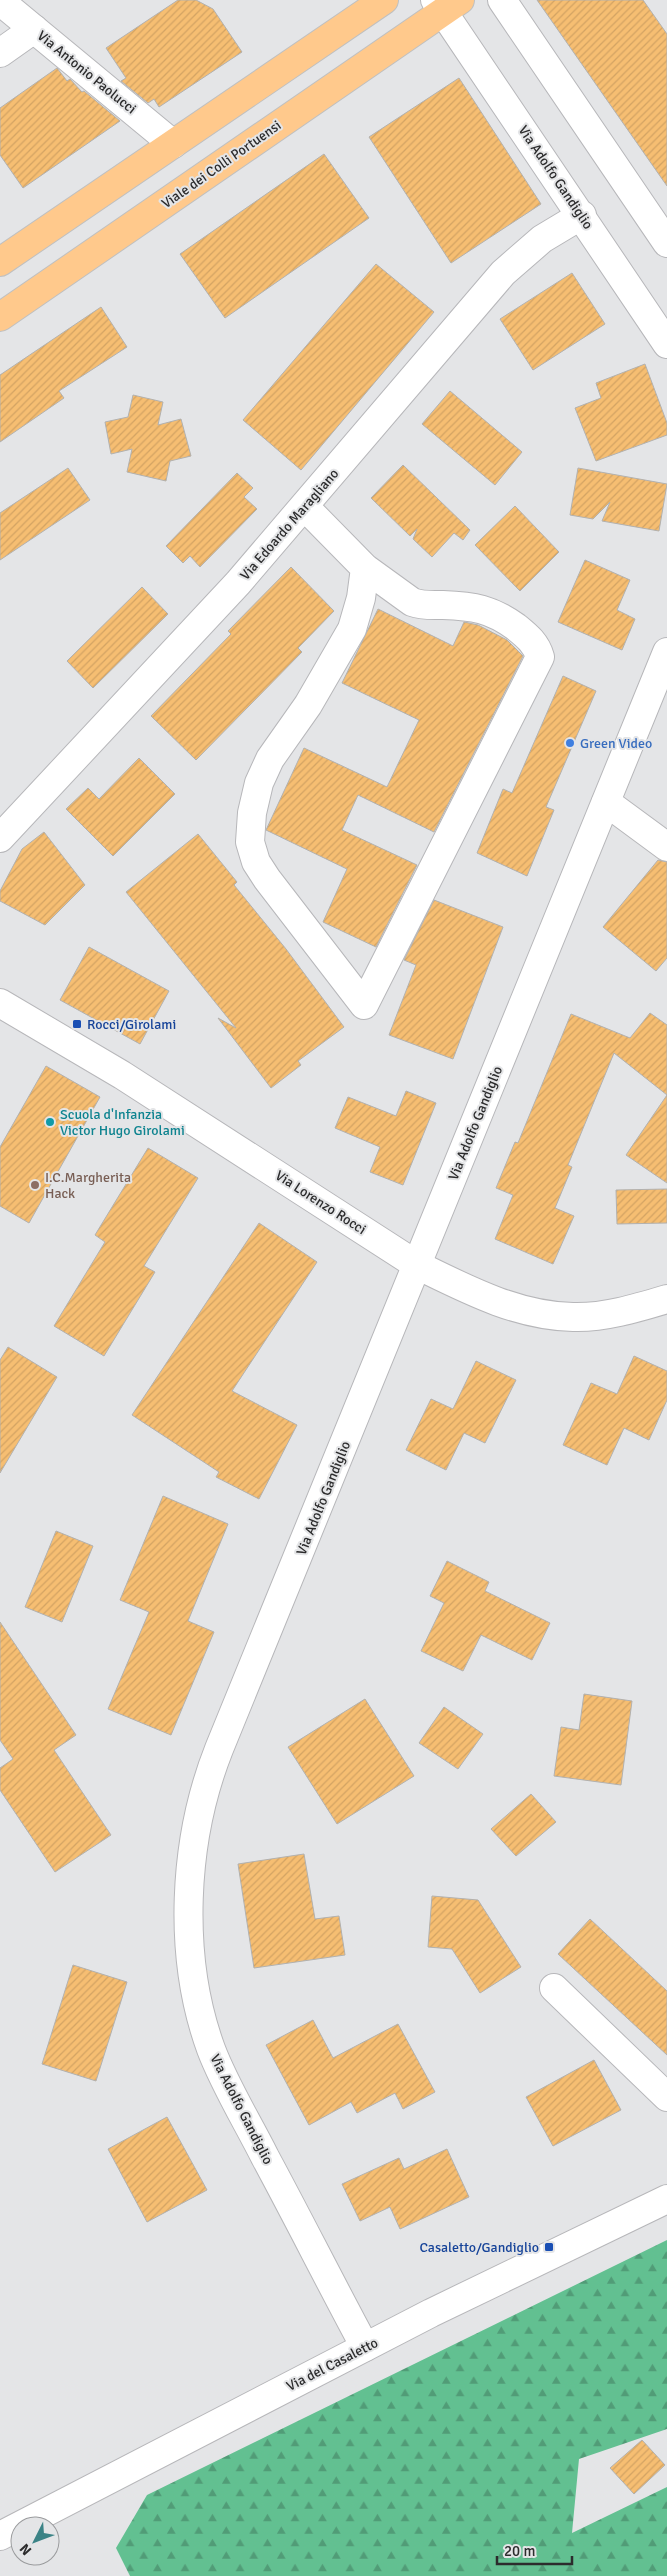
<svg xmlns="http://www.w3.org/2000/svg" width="667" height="2576" font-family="Signika,sans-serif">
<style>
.forest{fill:url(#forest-firs)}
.building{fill:url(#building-hatch);stroke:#b2b1af}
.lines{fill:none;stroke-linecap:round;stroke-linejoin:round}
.minor-casing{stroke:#b7b7ba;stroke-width:30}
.major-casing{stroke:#c0c0c0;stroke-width:30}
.minor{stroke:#fff;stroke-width:28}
.major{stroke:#ffc98c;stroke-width:28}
.shop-dot{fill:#3f7fe0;stroke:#e4e5e7;stroke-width:2}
.transit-dot{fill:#1a4fb4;stroke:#e4e5e7;stroke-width:2}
.culture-dot{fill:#0f9aa8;stroke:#e4e5e7;stroke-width:2}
.education-dot{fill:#8d6e63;stroke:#e4e5e7;stroke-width:2}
.labels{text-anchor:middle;stroke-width:4;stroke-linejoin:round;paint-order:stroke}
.street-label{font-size:14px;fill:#2c2c2d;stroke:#e4e5e7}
.shop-label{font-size:14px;fill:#366cbe;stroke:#e4e5e7;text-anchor:start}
.transit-label{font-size:14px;fill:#164399;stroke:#e4e5e7;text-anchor:start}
.culture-label{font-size:14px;fill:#0d838f;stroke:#e4e5e7;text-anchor:start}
.education-label{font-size:14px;fill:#785e54;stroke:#e4e5e7;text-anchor:start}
</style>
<defs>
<pattern id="forest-firs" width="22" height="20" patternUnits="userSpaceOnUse" patternTransform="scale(1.25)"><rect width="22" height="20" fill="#62c091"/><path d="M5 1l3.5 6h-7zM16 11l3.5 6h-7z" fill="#519c77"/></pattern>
<pattern id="building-hatch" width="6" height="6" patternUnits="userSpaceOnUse" patternTransform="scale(1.25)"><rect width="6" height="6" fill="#f6be72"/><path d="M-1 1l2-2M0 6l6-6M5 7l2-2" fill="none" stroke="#d3a363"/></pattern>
</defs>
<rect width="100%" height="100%" fill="#e4e5e7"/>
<path class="forest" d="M667 2240V2429L579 2459 572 2533 667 2487V2576H130L116 2548 147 2495Z"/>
<g class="building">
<path d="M178 0H196L213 9 242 52 159 107 154 99 148 103 121 81 126 78 106 48Z"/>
<path d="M537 0H643L667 34V186Z"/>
<path d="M57 68 67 81 70 79 82 92 84 91 120 121 23 188 0 155V108Z"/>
<path d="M459 78 541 204 451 263 369 137Z"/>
<path d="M324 154 369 218 225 318 180 254Z"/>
<path d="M376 264 434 312 301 470 243 420Z"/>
<path d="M572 273 605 324 533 370 500 319Z"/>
<path d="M101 307 127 347 59 391 64 398 0 442V375Z"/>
<path d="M645 364 667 423V435L596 461 575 408 601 398 596 383Z"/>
<path d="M450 391 522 452 495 485 422 424Z"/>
<path d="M133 395 163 402 158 425 181 419 191 456 170 461 166 481 127 472 132 449 111 454 105 422 128 417Z"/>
<path d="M403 465 470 530 463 540 454 533 432 557 413 539 417 529 410 536 371 498Z"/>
<path d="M68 468 90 500 0 560V513Z"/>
<path d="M578 468 667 484 659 531 602 521 610 502 593 519 570 515Z"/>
<path d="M237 473 253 488 244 497 257 509 200 567 190 556 183 563 166 546Z"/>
<path d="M515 506 559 552 520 591 475 545Z"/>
<path d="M585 560 630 580 617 610 635 619 622 650 558 622Z"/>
<path d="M291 567 334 611 298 648 302 652 196 760 151 716 231 634 228 631Z"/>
<path d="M142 587 168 614 93 688 67 661Z"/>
<path d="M378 609 453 646 464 622 478 625 507 640 523 656 434 832 358 795 342 830 417 865 376 947 323 922 347 869 266 830 304 748 387 787 419 720 342 683Z"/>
<path d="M563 676 596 691 546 807 554 810 527 876 477 853 503 789 512 793Z"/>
<path d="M139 758 175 794 113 856 66 809 88 788 99 799Z"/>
<path d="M44 832 85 885 45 925 0 901V891L22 849Z"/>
<path d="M198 834 237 882 234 885 286 949 344 1027 298 1061 301 1065 271 1088 218 1018 236 1028 126 892Z"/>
<path d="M658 860 667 862V958L656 971 603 927Z"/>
<path d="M434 900 503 927 453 1059 389 1035 416 965 404 960Z"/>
<path d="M89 947 169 991 140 1044 60 1000Z"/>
<path d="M650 1013 667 1025V1095L614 1053 568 1165 572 1167 555 1208 574 1216 553 1264 495 1239 513 1195 496 1188 515 1142 518 1143 571 1014 630 1038Z"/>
<path d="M46 1066 100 1097 29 1223 0 1206V1147Z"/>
<path d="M406 1091 436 1103 403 1185 370 1172 380 1147 335 1128 348 1097 396 1116Z"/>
<path d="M667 1095V1183L626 1155Z"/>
<path d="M148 1148 198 1178 144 1266 155 1272 104 1356 54 1326 105 1242 95 1235Z"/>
<path d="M667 1189V1223L617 1224 616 1190Z"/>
<path d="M259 1223 317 1262 232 1391 297 1425 259 1499 216 1477 219 1472 132 1415Z"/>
<path d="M8 1347 57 1377 0 1473V1360Z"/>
<path d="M634 1356 667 1371V1400L649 1440 624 1428 607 1465 563 1445 591 1383 617 1394Z"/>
<path d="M476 1361 516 1380 485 1443 464 1433 446 1470 406 1450 431 1399 453 1409Z"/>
<path d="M163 1496 228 1524 188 1621 214 1632 171 1735 108 1709 149 1612 120 1600Z"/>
<path d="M56 1531 93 1546 62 1622 25 1607Z"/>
<path d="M447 1561 489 1582 485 1591 550 1623 532 1660 481 1635 463 1671 421 1651 444 1603 430 1596Z"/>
<path d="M0 1622 76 1735 54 1750 111 1835 55 1872 0 1790V1768L13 1759 0 1740Z"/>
<path d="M584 1694 632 1701 621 1785 554 1776 561 1727 579 1730Z"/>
<path d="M365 1699 414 1776 337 1824 288 1747Z"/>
<path d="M444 1707 483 1734 458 1769 419 1743Z"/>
<path d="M531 1794 556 1822 516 1856 491 1829Z"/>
<path d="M304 1854 315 1919 339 1916 345 1955 254 1968 238 1864Z"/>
<path d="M432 1896 478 1900 521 1967 480 1993 452 1949 428 1947Z"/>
<path d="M590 1919 667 1991V2055L558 1954Z"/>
<path d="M73 1965 127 1982 96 2081 42 2064Z"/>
<path d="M313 2020 333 2058 398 2024 435 2092 403 2109 395 2093 357 2113 351 2102 309 2125 266 2045Z"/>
<path d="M594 2060 621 2110 553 2146 526 2097Z"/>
<path d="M167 2117 207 2190 147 2222 108 2149Z"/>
<path d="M447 2149 469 2197 400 2229 390 2207 360 2221 342 2184 399 2158 404 2169Z"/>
<path d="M642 2440 665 2465 634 2494 610 2468Z"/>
</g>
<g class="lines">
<g class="minor-casing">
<g id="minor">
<path d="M435 0 667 344"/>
<path d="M502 0 667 243"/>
<path d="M0 1 173 144"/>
<path d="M0 53 34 29"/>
<path d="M305 507 365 568 412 602C423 606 432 605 443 605 474 606 491 609 516 627 527 636 536 643 540 657L364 1005 267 879 256 862 250 842 252 813 259 783 270 759 308 705 352 629 361 598 365 568"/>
<path d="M606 802 667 847"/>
<path d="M0 838 238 583 503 273 542 239 582 215"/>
<path d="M0 1003 122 1075 417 1265C466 1289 517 1316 573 1317 604 1318 637 1308 667 1299"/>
<path d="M554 1988 667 2097"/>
<path d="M365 2347C331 2284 299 2220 265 2157 247 2121 225 2086 211 2049 177 1956 183 1840 219 1749L667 652"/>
<path d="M0 2536 431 2313 667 2199"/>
</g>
</g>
<g class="major-casing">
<g id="major">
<path d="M0 262 384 0"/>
<path d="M0 317 460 0"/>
</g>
</g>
<use href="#minor" class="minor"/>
<use href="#major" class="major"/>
</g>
<circle class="shop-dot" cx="570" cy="743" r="5"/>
<g class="transit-dot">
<rect x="72" y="1019" width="10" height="10" rx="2.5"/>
<rect x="544" y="2242" width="10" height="10" rx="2.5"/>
</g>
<circle class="culture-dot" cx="50" cy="1122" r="5"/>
<circle class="education-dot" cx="35" cy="1185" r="5"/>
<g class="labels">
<g class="street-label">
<text transform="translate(87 72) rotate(39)" y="5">Via Antonio Paolucci</text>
<text transform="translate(221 164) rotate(-35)" y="5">Viale dei Colli Portuensi</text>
<text transform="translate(556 177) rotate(56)" y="5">Via Adolfo Gandiglio</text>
<text transform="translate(289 524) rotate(-49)" y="5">Via Edoardo Maragliano</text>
<text transform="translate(475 1123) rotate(-68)" y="5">Via Adolfo Gandiglio</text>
<text transform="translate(321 1202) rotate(33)" y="5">Via Lorenzo Rocci</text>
<text transform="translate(323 1498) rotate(-68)" y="5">Via Adolfo Gandiglio</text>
<text transform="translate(242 2109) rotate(63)" y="5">Via Adolfo Gandiglio</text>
<text transform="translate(332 2364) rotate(-27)" y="5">Via del Casaletto</text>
</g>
<g class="shop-label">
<text x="580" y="748">Green Video</text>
</g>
<g class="transit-label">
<text x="87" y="1029">Rocci/Girolami</text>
<text x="539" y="2252" text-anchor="end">Casaletto/Gandiglio</text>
</g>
<g class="culture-label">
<text x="60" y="1119">Scuola d'Infanzia<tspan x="60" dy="16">Victor Hugo Girolami</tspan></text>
</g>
<g class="education-label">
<text x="45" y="1182">I.C.Margherita<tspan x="45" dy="16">Hack</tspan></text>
</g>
</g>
<g transform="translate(35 2541) rotate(228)"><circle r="24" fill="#e4e5e7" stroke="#9a9b9d"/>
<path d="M0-4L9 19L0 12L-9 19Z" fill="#3b8386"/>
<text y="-8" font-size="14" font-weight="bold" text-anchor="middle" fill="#2c2c2d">N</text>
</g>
<path d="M497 2556v8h75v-8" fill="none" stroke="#2c2c2d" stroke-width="2.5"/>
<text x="504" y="2556" font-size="15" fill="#2c2c2d" stroke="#e4e5e7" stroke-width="4" paint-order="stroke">20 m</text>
</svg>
